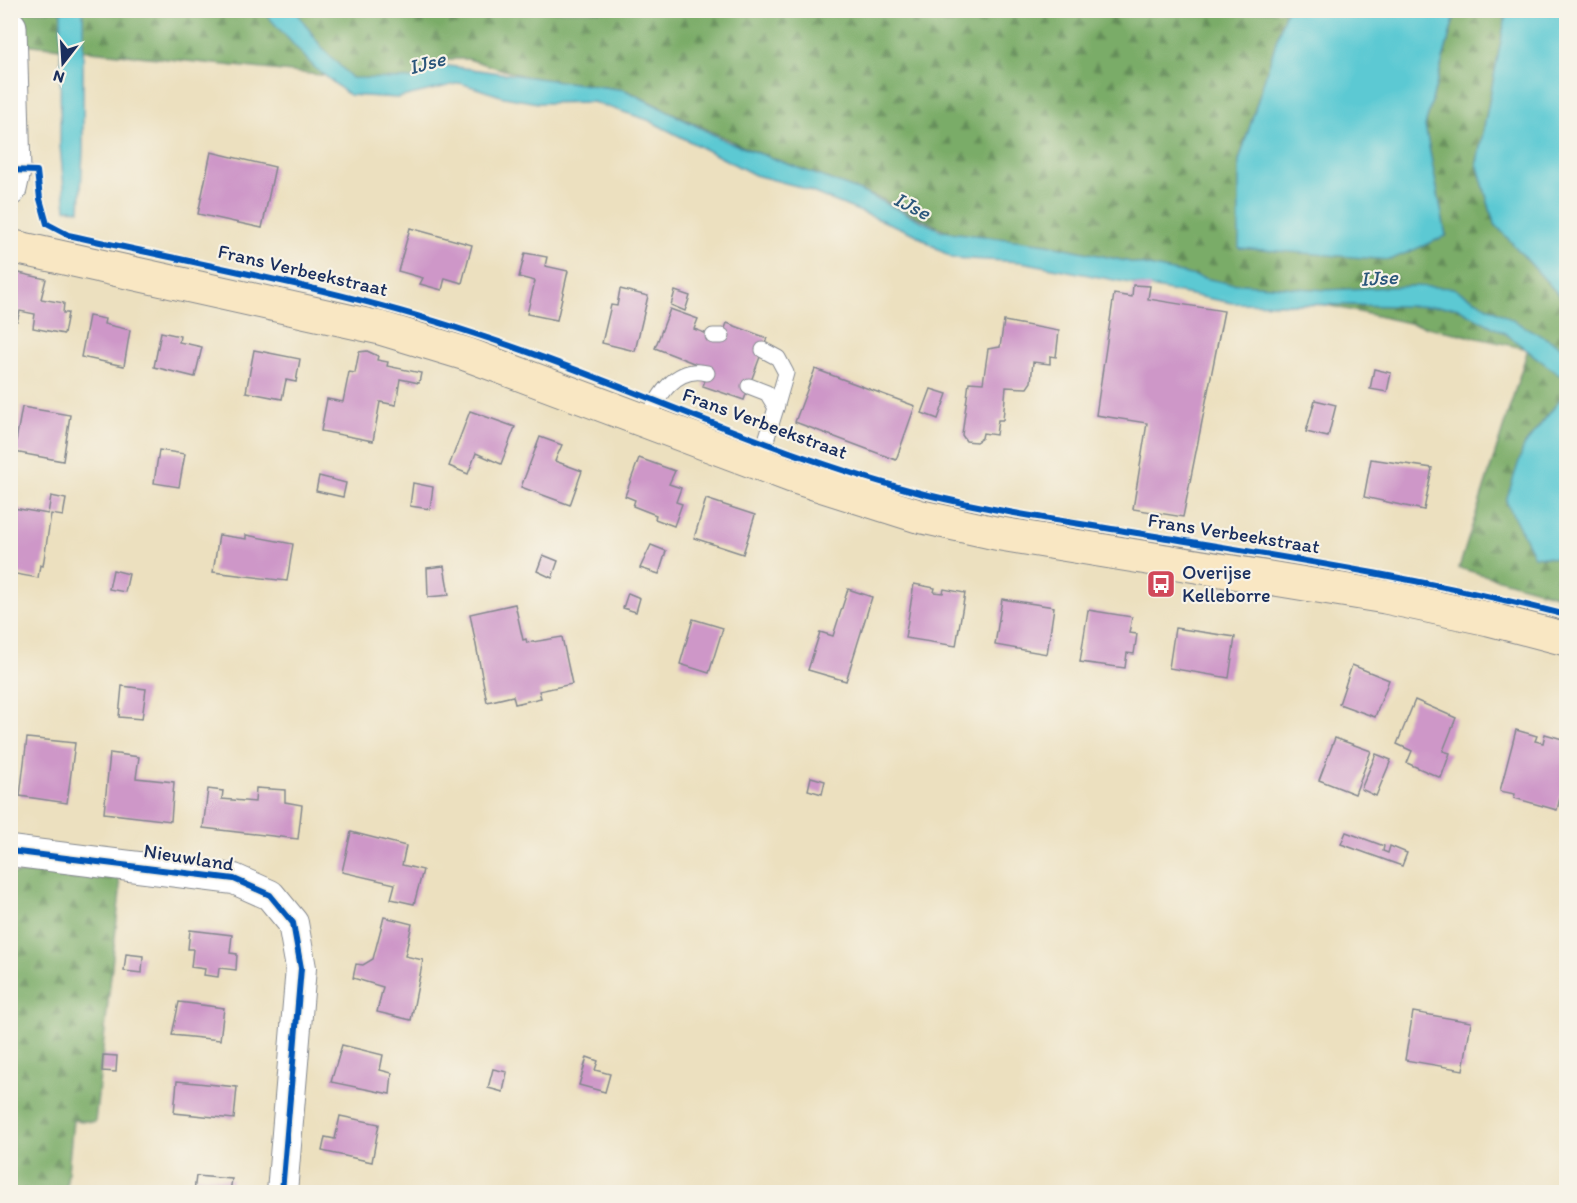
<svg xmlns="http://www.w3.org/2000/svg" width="1577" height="1203" font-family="Itim,sans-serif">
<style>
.forest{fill:url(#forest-firs);stroke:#4a6e63;stroke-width:1.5}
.water{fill:#5cc9d3;stroke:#3c7c98;stroke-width:1.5}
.building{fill:#ce97c8}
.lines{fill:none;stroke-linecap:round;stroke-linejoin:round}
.service-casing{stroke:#84888e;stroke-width:17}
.minor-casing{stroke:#84888e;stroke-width:32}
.tertiary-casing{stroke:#84888e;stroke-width:35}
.secondary-casing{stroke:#84888e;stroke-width:35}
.service{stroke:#fff;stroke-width:15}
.minor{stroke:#fff;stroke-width:30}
.tertiary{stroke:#fff;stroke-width:33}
.secondary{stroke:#f9e7c3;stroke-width:33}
.cycleway-casing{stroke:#f7f3e8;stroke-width:10}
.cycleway{stroke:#0057b8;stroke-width:6}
.labels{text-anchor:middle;stroke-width:4.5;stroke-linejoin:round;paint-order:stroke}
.street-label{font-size:20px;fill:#1b2f5e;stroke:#f7f3e8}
.poi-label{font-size:20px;fill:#1b2f5e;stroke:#f7f3e8;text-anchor:start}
.water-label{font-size:21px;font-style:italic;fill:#2b567b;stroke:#f7f3e8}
</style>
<defs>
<pattern id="forest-firs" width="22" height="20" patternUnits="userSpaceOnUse" patternTransform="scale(1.5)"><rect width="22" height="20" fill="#7aac68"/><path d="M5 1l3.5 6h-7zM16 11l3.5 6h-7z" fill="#638c59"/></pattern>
</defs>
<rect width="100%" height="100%" fill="#f7f3e8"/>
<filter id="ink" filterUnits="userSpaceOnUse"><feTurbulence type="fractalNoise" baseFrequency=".0167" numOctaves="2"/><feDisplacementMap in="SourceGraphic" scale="12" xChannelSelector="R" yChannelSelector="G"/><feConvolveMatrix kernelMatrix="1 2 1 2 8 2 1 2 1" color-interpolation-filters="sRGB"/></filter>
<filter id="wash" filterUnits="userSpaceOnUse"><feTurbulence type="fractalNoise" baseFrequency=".008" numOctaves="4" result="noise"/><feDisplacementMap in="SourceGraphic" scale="24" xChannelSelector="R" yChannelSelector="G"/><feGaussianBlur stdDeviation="1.35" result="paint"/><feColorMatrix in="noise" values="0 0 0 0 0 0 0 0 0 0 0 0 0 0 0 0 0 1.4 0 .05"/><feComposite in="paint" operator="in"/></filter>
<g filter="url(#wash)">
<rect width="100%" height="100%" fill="#ece0bf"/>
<g class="forest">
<path d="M23 11H1286L1239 161 1446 236 1425 126 1456 11H1507L1477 163 1494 223 1566 303V392L1524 446 1534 556 1566 559V598L1459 568 1528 349 1047 244 957 236 881 199 748 149 625 90 527 77 468 59H450L434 64 411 79 368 80 23 44Z"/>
<path d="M60 870 119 878 120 892 95 1122 73 1120 66 1192H11V874Z"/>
</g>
<g class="water">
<path d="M1286 10 1456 11 1425 126 1446 236 1390 260 1239 248V161Z"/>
<path d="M1507 10 1566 11V303L1494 223 1477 163Z"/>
<path d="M61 11H83V150L80 210 66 209 60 146Z"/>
<path d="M263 11H296L322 48 352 78 411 79 434 64 625 90 728 142 860 191 942 231 1047 244 1227 283 1327 290 1413 286 1453 288 1566 349V380L1506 334 1456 307 1232 303 1022 262 952 258 915 234 797 186 755 175 648 120 593 102 538 103 504 97 460 83 398 98 349 95 314 67Z"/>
<path d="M1566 392V559L1534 556 1506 501 1524 446Z"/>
</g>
<g id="blocks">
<g class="building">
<path d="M211 152 275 167 262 228 198 214Z"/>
<path d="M410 228 472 245 462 283 445 278 442 290 420 284 423 278 398 271Z"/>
<path d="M525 253 547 257 545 266 568 271 557 320 527 314 535 281 519 277Z"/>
<path d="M10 271 46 279 41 299 64 303 63 313H68L64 334 33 328 35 314 20 311 17 321 10 319Z"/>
<path d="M1133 285 1150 286 1148 299 1224 311 1183 517 1133 509 1147 423 1096 415 1114 294 1132 297Z"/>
<path d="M620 289 648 296 635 351 602 343 611 305 617 306Z"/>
<path d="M675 291 690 296 685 311 671 305Z"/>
<path d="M670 309 698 319 694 329 721 339 727 323 767 338 744 400 703 386 709 369 655 348Z"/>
<path d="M89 316 105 319 104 324 130 330 124 366 81 357Z"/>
<path d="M1004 321 1059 331 1056 357 1050 356V364L1033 362 1031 382 1027 388 1006 387 1003 420H998L996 435 983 433 982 438 976 442 966 441 962 435 969 382 983 383 988 349 1000 347Z"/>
<path d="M161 332 180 336 179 342 202 347 195 377 154 367Z"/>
<path d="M254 350 300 359 296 382 286 380 282 399 246 392Z"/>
<path d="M367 351 378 356 377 360 388 362 387 366 421 373 419 383 400 379 396 405 380 402 373 441 321 431 327 399 343 402 349 372 355 373 359 352Z"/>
<path d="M815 369 915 406 896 460 795 422Z"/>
<path d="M1374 369 1391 373 1387 392 1370 389Z"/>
<path d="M931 389 947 394 938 419 922 413Z"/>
<path d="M1315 400 1336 405 1328 437 1306 432Z"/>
<path d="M22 407 70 415 63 461 14 452Z"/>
<path d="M470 411 515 427 501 464 476 453 468 474 449 466Z"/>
<path d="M540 437 562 445 555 461 582 471 570 505 521 487Z"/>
<path d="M159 450 185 454 179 487 154 483Z"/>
<path d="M639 458 675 471 669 484 681 488 676 502 682 504 674 526 655 519 656 515 633 506 635 500 625 496Z"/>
<path d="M1371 459 1432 468 1424 510 1364 497Z"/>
<path d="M319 476 346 483 343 497 316 491Z"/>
<path d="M413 483 433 487 430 509 410 506Z"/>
<path d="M51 496 66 499 63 516 51 514 43 566 40 565 38 578 10 573 13 508 48 514Z"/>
<path d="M706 499 755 515 743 554 694 538Z"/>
<path d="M219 535 246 539V535L293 544 287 581 213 572Z"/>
<path d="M651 545 666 551 659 574 640 568Z"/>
<path d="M543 555 558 561 552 578 537 571Z"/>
<path d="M444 566 449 595 428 597 427 568Z"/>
<path d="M113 570 129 574 125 592 109 589Z"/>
<path d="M914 584 935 588 934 592 943 593 944 589 965 593 956 646 905 638Z"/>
<path d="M848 589 872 597 846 681 808 670 820 632 833 636Z"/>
<path d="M628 593 640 598 636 612 623 608Z"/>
<path d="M1002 599 1054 607 1047 654 995 645Z"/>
<path d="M515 604 523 640 526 639 527 643 562 637 572 684 539 691 541 698 515 704 513 696 487 702 470 614Z"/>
<path d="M1088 610 1132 617 1129 633 1137 634 1134 654 1127 653 1125 668 1080 662Z"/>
<path d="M693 619 723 628 709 673 680 664Z"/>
<path d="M1175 628 1235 637 1229 678 1169 668Z"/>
<path d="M1352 665 1389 680 1375 717 1339 704Z"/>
<path d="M122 686 146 689 142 719 119 717Z"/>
<path d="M1415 700 1456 718 1443 751 1450 753 1441 778 1407 763 1412 751 1397 744Z"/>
<path d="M1516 730 1537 736 1535 741 1543 743 1545 734 1566 740V775L1557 810 1514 798 1515 794 1500 791Z"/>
<path d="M27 738 75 743 67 803 20 796Z"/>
<path d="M1335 738 1371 751 1355 794 1319 780Z"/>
<path d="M110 753 139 757 136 778 174 782 171 821 104 813Z"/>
<path d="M1376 754 1391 760 1376 796 1361 789Z"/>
<path d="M811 777 825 781 822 794 808 790Z"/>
<path d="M256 788 285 790V802L302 805 298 839 203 828 208 789 223 791 222 799 255 802Z"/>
<path d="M351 832 406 846 402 865 423 870 414 904 391 899 395 884 342 872Z"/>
<path d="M1346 832 1384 846 1383 851 1388 853 1390 846 1407 853 1402 866 1341 844Z"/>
<path d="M384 917 412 924 405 956 423 960 411 1020 377 1012 383 987 353 978 356 964 363 965 373 959Z"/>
<path d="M190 930 232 935 230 953 237 954 236 970 219 968 218 977 204 975 205 969 191 967 193 949H188Z"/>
<path d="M126 954 143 956 142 973 124 971Z"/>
<path d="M179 1002 224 1008 220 1040 172 1035Z"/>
<path d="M1413 1012 1471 1022 1463 1070 1405 1060Z"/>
<path d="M342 1045 383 1055 380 1070 392 1073 390 1094 331 1082Z"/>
<path d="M103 1055 117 1056 116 1072 102 1071Z"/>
<path d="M587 1057 598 1061 595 1070 610 1074 605 1092 579 1085Z"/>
<path d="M493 1069 507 1072 503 1092 488 1088Z"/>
<path d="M177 1081 237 1087 234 1119 174 1113Z"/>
<path d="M340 1116 379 1124 372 1162 322 1151 325 1137 335 1139Z"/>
<path d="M196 1176 232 1179 230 1192H194Z"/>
</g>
</g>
</g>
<g filter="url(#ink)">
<use href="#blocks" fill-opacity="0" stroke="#84888e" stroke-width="1.5"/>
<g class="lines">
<g class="service-casing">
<g id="service">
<path d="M713 336H722"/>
<path d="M763 350 778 358 786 373 776 408"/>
<path d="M749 386 767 393 776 408 759 463"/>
<path d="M646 421C658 397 675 365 707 373"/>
</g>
</g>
<g class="minor-casing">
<path id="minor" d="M10 851 234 879 270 895 293 923 301 968 282 1192"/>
</g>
<g class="tertiary-casing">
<path id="tertiary" d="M10 27 14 171 10 189"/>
</g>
<g class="secondary-casing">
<path id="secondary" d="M10 246 380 328 466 354 792 476 918 516 995 533 1385 597 1489 619 1566 639"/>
</g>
<use href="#service" class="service"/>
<use href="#minor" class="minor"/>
<use href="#tertiary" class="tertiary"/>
<use href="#secondary" class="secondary"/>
<g class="cycleway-casing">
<g id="cycleway">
<path d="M10 170 37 171 40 199 47 224 68 235C203 265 339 289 469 332 622 381 768 454 924 494 992 511 1062 521 1131 532 1277 556 1423 578 1566 615"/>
<path d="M10 851 234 879 270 895 293 923 301 968 282 1192"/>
</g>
</g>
<use href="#cycleway" class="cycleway"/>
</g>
</g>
<defs>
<g id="bus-square" transform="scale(1.5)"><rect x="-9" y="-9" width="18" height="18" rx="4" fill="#d1495b" stroke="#f7f3e8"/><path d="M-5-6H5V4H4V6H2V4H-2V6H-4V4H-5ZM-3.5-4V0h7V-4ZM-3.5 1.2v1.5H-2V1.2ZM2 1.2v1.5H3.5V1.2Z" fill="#fff"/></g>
</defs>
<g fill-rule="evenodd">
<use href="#bus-square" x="1161" y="584"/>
</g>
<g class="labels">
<g class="street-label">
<text transform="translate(303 270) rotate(13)" y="7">Frans Verbeekstraat</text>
<text transform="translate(765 423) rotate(20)" y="7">Frans Verbeekstraat</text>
<text transform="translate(1234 533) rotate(9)" y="7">Frans Verbeekstraat</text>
<text transform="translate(189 857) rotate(9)" y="7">Nieuwland</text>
</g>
<g class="poi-label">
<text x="1182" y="579">Overijse<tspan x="1182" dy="23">Kelleborre</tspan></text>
</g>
<g class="water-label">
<text transform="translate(427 63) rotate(-15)" y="7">IJse</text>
<text transform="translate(912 206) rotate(27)" y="7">IJse</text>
<text transform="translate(1379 278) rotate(-3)" y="7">IJse</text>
</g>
</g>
<rect width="1577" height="1203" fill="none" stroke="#f7f3e8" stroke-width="36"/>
<g transform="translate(63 63) rotate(197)" stroke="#f7f3e8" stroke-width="4.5" paint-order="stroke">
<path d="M0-4.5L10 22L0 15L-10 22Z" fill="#1b2f5e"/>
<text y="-9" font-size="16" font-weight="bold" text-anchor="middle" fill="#1b2f5e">N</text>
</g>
</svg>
